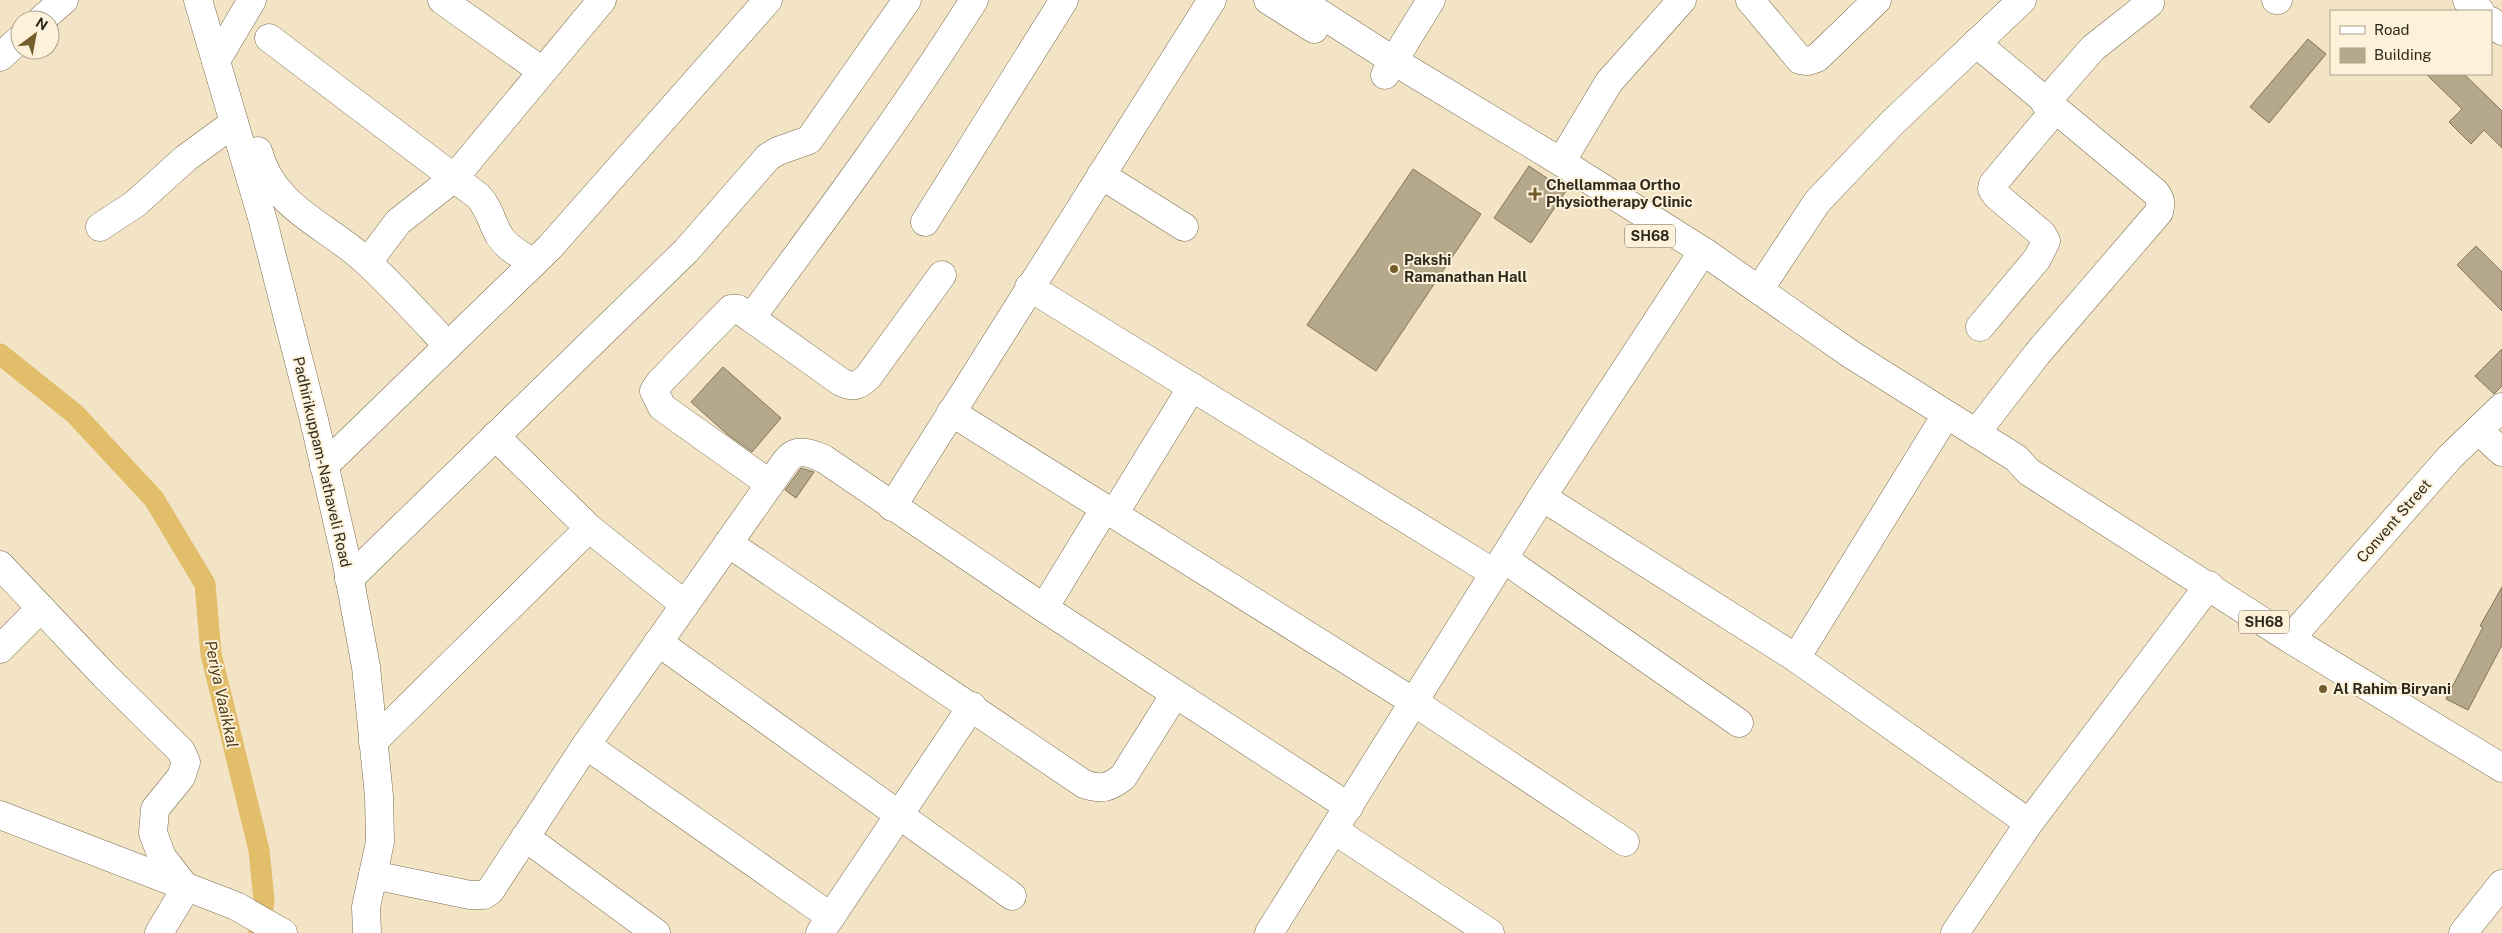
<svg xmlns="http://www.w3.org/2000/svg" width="2502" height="933" font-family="'Public Sans',sans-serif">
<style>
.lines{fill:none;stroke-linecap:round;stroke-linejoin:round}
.canal{stroke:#e2bd6a;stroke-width:21}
.building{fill:#b6a88b;stroke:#827559}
.minor-casing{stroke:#7a6d52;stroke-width:29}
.major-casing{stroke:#7a6d52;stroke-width:29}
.minor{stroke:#fff;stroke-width:28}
.major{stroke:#fff;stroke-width:28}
.poi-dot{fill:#735d2d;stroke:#fdf1d9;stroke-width:2}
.labels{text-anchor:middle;stroke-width:4;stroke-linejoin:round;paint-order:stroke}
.shield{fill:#fdf1d9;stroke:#6d6656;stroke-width:1}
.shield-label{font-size:14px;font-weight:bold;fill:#2f2a1e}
.poi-label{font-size:15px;font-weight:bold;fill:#2f2a1e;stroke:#fdf1d9;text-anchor:start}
.street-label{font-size:15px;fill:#2f2a1e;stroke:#fdf1d9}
.water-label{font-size:16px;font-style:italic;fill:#4c3c18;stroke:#fdf1d9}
</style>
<rect width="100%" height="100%" fill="#f2e4c5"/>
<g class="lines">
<path class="canal" d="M0 354 75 414 154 499 205 584 211 654 259 850 264 900 259 933"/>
</g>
<g class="building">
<path d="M2308 39 2326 54 2269 123 2250 107Z"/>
<path d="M2426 74H2464L2502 111V148L2484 130 2471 144 2449 122 2462 109Z"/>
<path d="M1529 166 1566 191 1531 243 1494 218Z"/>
<path d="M1413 169 1481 214 1376 371 1307 325Z"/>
<path d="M2476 246 2502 272V311L2457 265Z"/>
<path d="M2502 349V386L2494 394 2475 376Z"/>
<path d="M723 367 781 418 752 452 728 435 691 402Z"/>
<path d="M801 468 814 472 796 498 785 490Z"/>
<path d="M2502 587V645L2468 710 2446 699 2483 627 2480 626Z"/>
</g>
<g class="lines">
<g class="minor-casing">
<g id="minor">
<path d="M198 0 263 221 314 420 346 559 366 667 379 796 380 842 366 907 367 933"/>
<path d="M442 0 542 71"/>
<path d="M1750 0 1800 60 1808 61 1817 58 1877 0"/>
<path d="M2276 0H2278"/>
<path d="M2467 0 2480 11"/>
<path d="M41 20 64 0"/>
<path d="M2491 21 2502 31"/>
<path d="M269 38 478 196C489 207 491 221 499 235 506 248 522 255 533 263"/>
<path d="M1976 43 2155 192C2161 199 2161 203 2159 212L2037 354 1976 433"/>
<path d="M0 57 20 39"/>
<path d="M216 61 252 0"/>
<path d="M1385 75 1431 0"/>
<path d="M2045 103 2093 48 2150 3"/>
<path d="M258 151C273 209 328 225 368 263 396 289 422 318 448 346"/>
<path d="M1561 162 1609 82 1682 0"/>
<path d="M1101 175 1184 227"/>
<path d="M925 222 1064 0"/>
<path d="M100 227 135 204 186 158 234 123"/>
<path d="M368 262 398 222 454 178 602 0"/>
<path d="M1029 287 1494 573"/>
<path d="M1759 290 1817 202 1892 123 2022 0"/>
<path d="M751 318 841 382C853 388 858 386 868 377L942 275"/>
<path d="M1980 327 2037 259 2046 241 2042 234 1997 196 1992 189 1993 184 2055 110"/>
<path d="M951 412 1414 702 1625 842"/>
<path d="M2478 430 2502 452"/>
<path d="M495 436 589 528 685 605"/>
<path d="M324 466 550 247 768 0"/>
<path d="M770 484 662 407 654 391 660 382 731 309H738L751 318C828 214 905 110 974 0"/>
<path d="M1542 497 1796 658 2029 823"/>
<path d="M892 507 1212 0"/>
<path d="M1114 514 1192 387"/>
<path d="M728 543 1084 784C1101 790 1109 788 1123 777L1175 694"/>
<path d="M1504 559 1739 723"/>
<path d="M0 565 104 675 181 751 186 762 181 777 155 809 153 833 162 857 186 888 159 933"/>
<path d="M349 579 686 251 768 157 778 151 809 140 907 0"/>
<path d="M1044 608 1105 508"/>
<path d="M2290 639 2450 457 2502 407"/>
<path d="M658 642 1012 896"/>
<path d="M0 649 41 608"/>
<path d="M1796 658 1938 428"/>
<path d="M373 742 589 528"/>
<path d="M586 745 831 917"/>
<path d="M0 815 236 906 283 933"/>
<path d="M1334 830 1490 933"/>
<path d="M525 837 656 933"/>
<path d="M373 875 470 895H484L490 891 586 745 770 484C789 458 790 443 824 459L1044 608 1349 807"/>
<path d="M820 933 972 706"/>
<path d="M1269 933 1542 497 1703 251"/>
<path d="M1955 933 2029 823 2209 585"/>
<path d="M2463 933 2502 884"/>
</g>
</g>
<g class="major-casing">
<g id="major">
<path d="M1268 0 1314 29"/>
<path d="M1299 0 1394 61 1561 162 1703 251 1852 355 2016 458 2029 472 2290 639 2502 768"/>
</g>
</g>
<use href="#minor" class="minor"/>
<use href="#major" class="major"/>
</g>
<g class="poi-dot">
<path d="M1532.5 186.5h5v5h5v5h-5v5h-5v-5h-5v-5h5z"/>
<circle cx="1394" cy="269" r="5"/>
<circle cx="2323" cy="689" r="5"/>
</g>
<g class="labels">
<g class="shield">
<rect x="1625" y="224.5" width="50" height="23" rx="4"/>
<rect x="2239" y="610.5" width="50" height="23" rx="4"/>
</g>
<g class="shield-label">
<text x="1650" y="241">SH68</text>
<text x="2264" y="627">SH68</text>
</g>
<g class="poi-label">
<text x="1546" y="190">Chellammaa Ortho<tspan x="1546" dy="17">Physiotherapy Clinic</tspan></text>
<text x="1404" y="265">Pakshi<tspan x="1404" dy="17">Ramanathan Hall</tspan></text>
<text x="2333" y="694">Al Rahim Biryani</text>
</g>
<g class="street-label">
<text transform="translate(322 462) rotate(77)" y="5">Padhirikuppam-Nathaveli Road</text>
<text transform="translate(2394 521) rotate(-49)" y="5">Convent Street</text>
</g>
<g class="water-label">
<text transform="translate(222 694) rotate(78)" y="6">Periya Vaaikkal</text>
</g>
</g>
<rect x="2330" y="10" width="162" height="65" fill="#fdf1d9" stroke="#aba18e"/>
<rect x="2340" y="26" width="25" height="8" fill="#ffffff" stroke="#aba18e"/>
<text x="2374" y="35" font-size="15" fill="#2f2a1e">Road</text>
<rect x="2340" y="48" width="25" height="15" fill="#b6a88b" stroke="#aba18e"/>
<text x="2374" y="60" font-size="15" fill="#2f2a1e">Building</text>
<g transform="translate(35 35) rotate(32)"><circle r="24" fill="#fdf1d9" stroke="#aba18e"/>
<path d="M0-4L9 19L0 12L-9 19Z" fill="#735d2d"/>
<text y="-8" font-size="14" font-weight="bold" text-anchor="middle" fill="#2f2a1e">N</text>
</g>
</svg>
